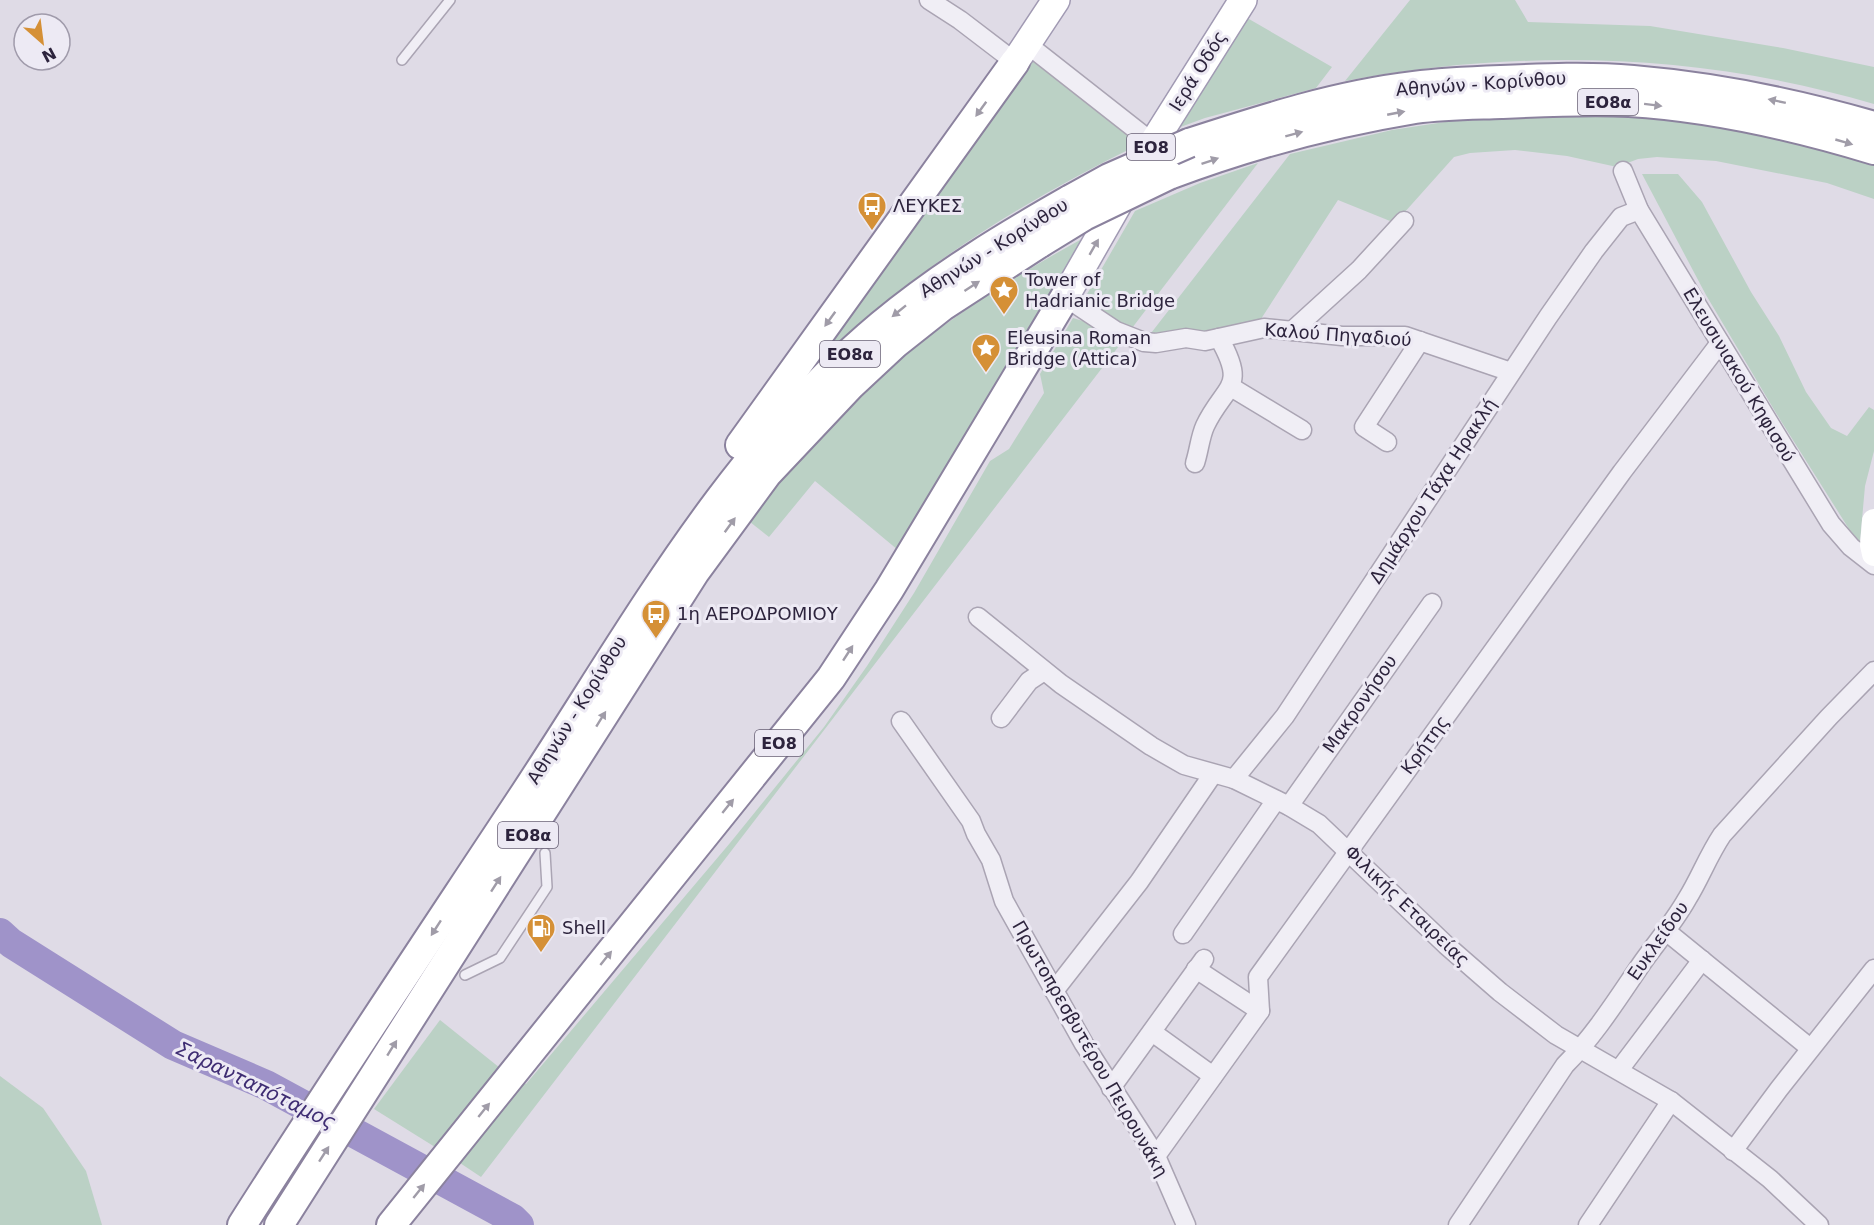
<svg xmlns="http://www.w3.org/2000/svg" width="1874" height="1225" font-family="'DejaVu Sans',sans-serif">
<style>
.green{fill:#bbd1c5}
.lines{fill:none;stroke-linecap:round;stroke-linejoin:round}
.river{stroke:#9f93c9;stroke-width:30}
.service-casing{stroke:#aaa4b3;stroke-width:12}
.minor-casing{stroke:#aaa4b3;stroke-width:21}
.primary-casing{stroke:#a19ab3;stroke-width:30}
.trunk-casing{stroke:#8b829e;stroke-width:32}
.service{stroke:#f0eef5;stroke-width:9}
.minor{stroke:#f0eef5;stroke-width:18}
.secondary{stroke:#fff;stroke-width:24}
.primary{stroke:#fff;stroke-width:27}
.trunk{stroke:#fff;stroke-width:28}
.trunk-bridge-casing{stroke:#8b829e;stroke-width:32;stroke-linecap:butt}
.trunk-bridge{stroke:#fff;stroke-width:28}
.oneway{fill:#a09ca8}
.labels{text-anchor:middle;stroke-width:6;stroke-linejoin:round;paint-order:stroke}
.shield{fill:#edeaf4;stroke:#675f74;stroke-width:1.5}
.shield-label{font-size:16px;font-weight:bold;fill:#2d243d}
.street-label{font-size:18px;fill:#2d243d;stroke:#edeaf4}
.poi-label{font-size:18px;fill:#2d243d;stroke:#edeaf4;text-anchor:start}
.water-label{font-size:20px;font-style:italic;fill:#3f2d73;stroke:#edeaf4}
</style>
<rect width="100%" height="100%" fill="#dfdbe6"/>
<g class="green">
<path d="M1410 0H1515L1528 22 1650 26 1783 48 1874 67V104C1702 53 1520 48 1345 81Z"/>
<path d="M1242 15 1332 67 1316 88 1205 118 1175 129Z"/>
<path d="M1035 59 1043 62 1138 145C1046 190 958 242 878 308 851 330 826 355 801 379L1018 66Z"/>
<path d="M1601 113 1668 118 1732 127 1874 162V199L1827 183 1716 161 1657 157 1638 159 1617 167 1567 156 1515 150 1470 153 1454 157 1395 223 1338 200 1259 322 1200 333 1148 337 1290 154 1392 130 1458 120 1528 114Z"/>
<path d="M1258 163 1129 332 1083 301 1135 211 1200 183Z"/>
<path d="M1642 174H1678L1702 202 1751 292 1779 336 1806 392 1831 428 1847 436 1869 407 1874 410V451L1865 486 1860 542 1849 529 1776 413 1706 295Z"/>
<path d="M1089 235 898 550 815 481 769 537 750 522C765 502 779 482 795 463 875 366 979 295 1089 235Z"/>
<path d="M1073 318 1086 322 1122 342 481 1177 454 1159 520 1079 526 1084 730 843 824 727 867 666 914 593 990 461 1009 449 1044 393 1040 374Z"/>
<path d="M440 1020 500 1068 435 1147 374 1109Z"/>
<path d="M0 1076 43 1108 86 1171 102 1225H0Z"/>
</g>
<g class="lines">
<path class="river" d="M0 933 11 943 173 1045 266 1085 513 1219 519 1225"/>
<g class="service-casing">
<g id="service">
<path d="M402 60 450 0"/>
<path d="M465 975 500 958 547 887 545 853"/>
</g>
</g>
<g class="minor-casing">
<g id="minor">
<path d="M929 0 960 20 1015 62"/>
<path d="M1027 44 1153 143"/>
<path d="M1623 171 1639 210 1831 524 1851 547 1874 565"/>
<path d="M1065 297 1116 331 1144 342 1156 343 1186 338 1205 341 1264 328 1342 336H1405L1511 372"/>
<path d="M1292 331 1359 270 1404 221"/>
<path d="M1231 387 1302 430"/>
<path d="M1387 442 1364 427 1420 341"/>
<path d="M1195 463C1199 451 1200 437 1205 426 1225 384 1248 389 1219 338"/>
<path d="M978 617 1061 684 1151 746 1184 765 1234 779 1289 806 1319 824 1446 945 1500 992 1556 1035 1671 1101 1770 1179 1819 1225"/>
<path d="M1001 718 1029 681 1044 671"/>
<path d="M901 721 971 821 976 834 991 860 1004 901 1084 1044 1156 1156 1186 1225"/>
<path d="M1234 779 1285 716 1548 317 1594 251 1621 217 1639 210"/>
<path d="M1289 806 1432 603"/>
<path d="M1666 931 1810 1048"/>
<path d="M1183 934 1276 800"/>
<path d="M1196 969 1260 1011"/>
<path d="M1054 991 1139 882 1213 774"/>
<path d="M1152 1032 1213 1076"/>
<path d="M1619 1070 1702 960"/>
<path d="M1111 1088 1204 959"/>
<path d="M1733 1151 1779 1089 1874 969"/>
<path d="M1156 1156 1260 1011 1258 977 1622 472 1720 343"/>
<path d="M1458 1225 1565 1065C1595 1035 1618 998 1642 963 1657 942 1674 922 1687 899 1700 878 1708 856 1722 835L1829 717 1874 671"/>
<path d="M1588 1225 1671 1101"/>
</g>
</g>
<g class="primary-casing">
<g id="primary">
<path d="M1015 62 1056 0"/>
<path d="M1065 297 1153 143 1243 0"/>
</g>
</g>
<g class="trunk-casing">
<g id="trunk">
<path d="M1189 143C1263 119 1337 95 1414 86 1443 82 1472 81 1501 80 1545 78 1589 76 1633 80 1715 87 1795 103 1874 126"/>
<path d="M1169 175C1249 145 1330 123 1415 109 1443 105 1473 105 1501 104 1544 102 1586 100 1629 102 1711 107 1795 126 1874 150"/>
<path d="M740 445 1015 62"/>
<path d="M242 1225C334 1080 430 937 525 793 633 629 728 453 881 325 940 276 1004 237 1071 199"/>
<path d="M279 1225 695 572 767 474 851 385 895 344 943 306 1040 243"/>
<path d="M391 1225 831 678 889 590 1065 297"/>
</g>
</g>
<use href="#service" class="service"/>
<use href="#minor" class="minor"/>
<path class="secondary" d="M1874 521 1872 545 1874 554"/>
<use href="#primary" class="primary"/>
<use href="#trunk" class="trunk"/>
<g class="trunk-bridge-casing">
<g id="trunk-bridge">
<path d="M1071 199 1109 178 1189 143"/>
<path d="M1040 243 1084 216 1169 175"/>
</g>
</g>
<use href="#trunk-bridge" class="trunk-bridge"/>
</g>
<defs><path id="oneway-solid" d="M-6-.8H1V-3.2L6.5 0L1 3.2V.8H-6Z" transform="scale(1.5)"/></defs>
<g class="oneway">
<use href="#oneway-solid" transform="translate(1777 101) rotate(-168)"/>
<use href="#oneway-solid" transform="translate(1653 105) rotate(7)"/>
<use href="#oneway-solid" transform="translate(981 109) rotate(126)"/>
<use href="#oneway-solid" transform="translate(1396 113) rotate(-11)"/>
<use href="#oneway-solid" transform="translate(1294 134) rotate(-15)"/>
<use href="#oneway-solid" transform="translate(1844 142) rotate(16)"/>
<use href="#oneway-solid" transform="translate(1210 161) rotate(-19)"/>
<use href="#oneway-solid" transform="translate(1094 247) rotate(-60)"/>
<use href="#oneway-solid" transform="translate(972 286) rotate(-33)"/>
<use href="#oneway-solid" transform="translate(899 311) rotate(141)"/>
<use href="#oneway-solid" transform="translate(830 319) rotate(126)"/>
<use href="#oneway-solid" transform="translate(730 525) rotate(-54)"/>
<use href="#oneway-solid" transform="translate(848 653) rotate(-57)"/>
<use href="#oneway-solid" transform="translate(601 719) rotate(-58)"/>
<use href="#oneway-solid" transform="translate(728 806) rotate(-51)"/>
<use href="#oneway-solid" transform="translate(496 884) rotate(-57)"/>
<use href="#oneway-solid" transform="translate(436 928) rotate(123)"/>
<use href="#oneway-solid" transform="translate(606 958) rotate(-51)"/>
<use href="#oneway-solid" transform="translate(392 1048) rotate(-58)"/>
<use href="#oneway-solid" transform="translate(484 1110) rotate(-51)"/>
<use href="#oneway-solid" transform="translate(324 1154) rotate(-57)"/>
<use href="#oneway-solid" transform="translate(419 1191) rotate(-51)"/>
</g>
<defs>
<g id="bus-pin" transform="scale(1.5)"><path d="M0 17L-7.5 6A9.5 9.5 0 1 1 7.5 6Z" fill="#d59036" stroke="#edeaf4"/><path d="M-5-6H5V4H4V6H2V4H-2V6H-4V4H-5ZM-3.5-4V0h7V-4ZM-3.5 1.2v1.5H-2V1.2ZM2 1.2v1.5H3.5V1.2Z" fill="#fff"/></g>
<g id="sight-pin" transform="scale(1.5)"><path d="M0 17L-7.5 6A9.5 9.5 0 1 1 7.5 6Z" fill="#d59036" stroke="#edeaf4"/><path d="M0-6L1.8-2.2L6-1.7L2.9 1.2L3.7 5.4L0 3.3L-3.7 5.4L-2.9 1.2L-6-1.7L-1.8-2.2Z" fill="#fff"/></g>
<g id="fuel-pin" transform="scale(1.5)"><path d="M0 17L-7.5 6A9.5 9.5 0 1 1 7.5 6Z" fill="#d59036" stroke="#edeaf4"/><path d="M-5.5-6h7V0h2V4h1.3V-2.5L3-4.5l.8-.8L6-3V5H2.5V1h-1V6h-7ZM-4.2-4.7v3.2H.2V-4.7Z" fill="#fff"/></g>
</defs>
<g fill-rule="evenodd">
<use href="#bus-pin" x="872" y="206"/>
<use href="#sight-pin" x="1004" y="290"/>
<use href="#sight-pin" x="986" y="348"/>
<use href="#bus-pin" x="656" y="614"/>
<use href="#fuel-pin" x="541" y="928"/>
</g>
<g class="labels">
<g class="shield">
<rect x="1578" y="89" width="60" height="26" rx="4.5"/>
<rect x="1127" y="134" width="48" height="26" rx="4.5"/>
<rect x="820" y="341" width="60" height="26" rx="4.5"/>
<rect x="755" y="730" width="48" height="26" rx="4.5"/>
<rect x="498" y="822" width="60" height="26" rx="4.5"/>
</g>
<g class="shield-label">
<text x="1608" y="108">ΕΟ8α</text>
<text x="1151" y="153">ΕΟ8</text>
<text x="850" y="360">ΕΟ8α</text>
<text x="779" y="749">ΕΟ8</text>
<text x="528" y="841">ΕΟ8α</text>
</g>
<g class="street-label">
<text transform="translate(1198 71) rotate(-58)" y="6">Ιερά Οδός</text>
<text transform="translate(1481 84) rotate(-4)" y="6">Αθηνών - Κορίνθου</text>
<text transform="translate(994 248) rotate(-32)" y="6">Αθηνών - Κορίνθου</text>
<text transform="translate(1338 335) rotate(4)" y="6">Καλού Πηγαδιού</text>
<text transform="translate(1739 375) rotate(59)" y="6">Ελευσινιακού Κηφισού</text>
<text transform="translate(1433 491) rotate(-57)" y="6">Δημάρχου Τάχα Ηρακλή</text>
<text transform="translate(1360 704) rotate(-55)" y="6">Μακρονήσου</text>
<text transform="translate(577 710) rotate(-58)" y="6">Αθηνών - Κορίνθου</text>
<text transform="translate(1425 745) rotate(-54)" y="6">Κρήτης</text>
<text transform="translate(1407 906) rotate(44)" y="6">Φιλικής Εταιρείας</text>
<text transform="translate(1658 941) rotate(-55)" y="6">Ευκλείδου</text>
<text transform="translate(1090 1049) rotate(60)" y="6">Πρωτοπρεσβυτέρου Πειρουνάκη</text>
</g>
<g class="poi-label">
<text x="893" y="212">ΛΕΥΚΕΣ</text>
<text x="1025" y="286">Tower of<tspan x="1025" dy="21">Hadrianic Bridge</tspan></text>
<text x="1007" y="344">Eleusina Roman<tspan x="1007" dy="21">Bridge (Attica)</tspan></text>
<text x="677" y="620">1η ΑΕΡΟΔΡΟΜΙΟΥ</text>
<text x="562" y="934">Shell</text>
</g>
<g class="water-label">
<text transform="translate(256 1085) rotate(26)" y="7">Σαρανταπόταμος</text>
</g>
</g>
<g transform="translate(42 42) rotate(152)"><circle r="28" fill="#edeaf4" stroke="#a09bab" stroke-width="1.5"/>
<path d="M0-4.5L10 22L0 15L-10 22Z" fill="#d59036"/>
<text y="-9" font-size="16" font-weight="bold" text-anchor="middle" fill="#2d243d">N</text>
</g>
</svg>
